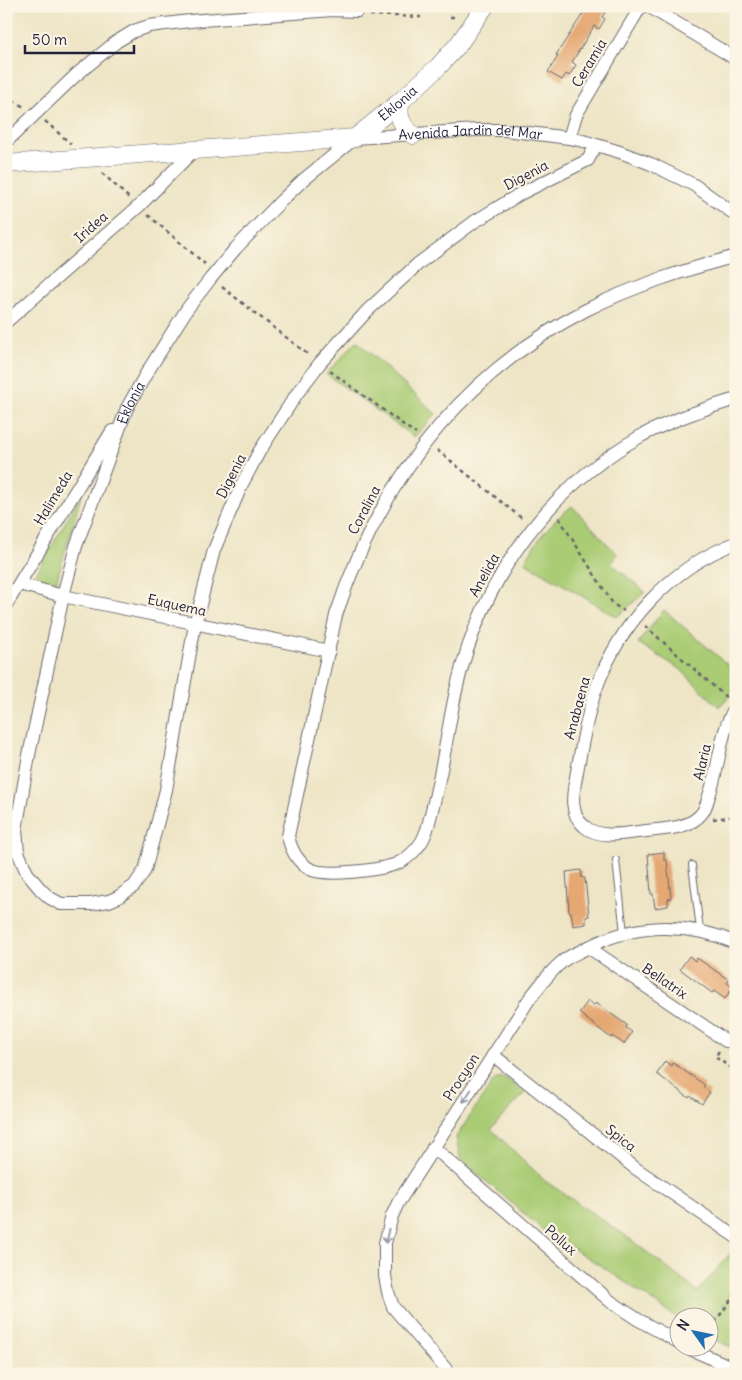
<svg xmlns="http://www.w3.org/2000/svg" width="742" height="1380" font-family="Delius,sans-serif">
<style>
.green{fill:#aacc75;stroke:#667758}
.building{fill:#e5a873}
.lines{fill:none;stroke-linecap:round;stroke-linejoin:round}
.lane-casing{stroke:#69666c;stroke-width:8}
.street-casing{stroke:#69666c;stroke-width:14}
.secondary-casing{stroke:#69666c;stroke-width:19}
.path{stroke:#69666c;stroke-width:2.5;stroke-dasharray:4 4;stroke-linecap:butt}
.lane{stroke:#fff;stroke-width:6}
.street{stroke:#fff;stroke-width:12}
.secondary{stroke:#fff;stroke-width:18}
.oneway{stroke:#9c9ca7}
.labels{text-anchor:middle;stroke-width:4.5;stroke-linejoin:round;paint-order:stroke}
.street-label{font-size:14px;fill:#22223b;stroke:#fcf5e5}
</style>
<rect width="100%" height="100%" fill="#fcf5e5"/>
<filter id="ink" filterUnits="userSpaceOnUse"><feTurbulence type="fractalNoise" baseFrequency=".02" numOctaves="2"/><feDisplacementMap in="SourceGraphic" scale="10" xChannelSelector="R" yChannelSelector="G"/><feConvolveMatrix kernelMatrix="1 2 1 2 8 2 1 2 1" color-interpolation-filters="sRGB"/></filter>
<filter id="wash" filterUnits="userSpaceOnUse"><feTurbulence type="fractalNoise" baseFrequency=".0096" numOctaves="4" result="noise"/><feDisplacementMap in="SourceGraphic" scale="20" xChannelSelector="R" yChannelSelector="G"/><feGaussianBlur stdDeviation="1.12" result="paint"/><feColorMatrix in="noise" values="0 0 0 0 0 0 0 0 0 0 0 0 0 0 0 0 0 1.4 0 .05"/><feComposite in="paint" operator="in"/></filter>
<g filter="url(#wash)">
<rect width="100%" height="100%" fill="#eee5c6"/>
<g class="green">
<path d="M357 341 436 414 414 437 326 374Z"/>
<path d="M82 493 55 586 34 577Z"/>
<path d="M572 506 617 554 611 563 645 592 617 617 525 562C537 539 551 522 572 506Z"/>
<path d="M664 610 736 672V689L719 707 680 669 638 643Z"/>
<path d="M504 1077 525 1093 491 1129 545 1181 626 1236 698 1292 734 1249 736 1250V1349L710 1338V1318H680L679 1319 603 1267 543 1230 460 1159 456 1137 494 1080Z"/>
</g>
<g id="blocks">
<g class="building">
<path d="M588 6H609L602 17 605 19 599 29 594 26 572 62 576 65 569 76 566 74 562 80 548 72 558 56 556 55Z"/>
<path d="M664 852V860H667L671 898 668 899V906L655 908 653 894H651L648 854Z"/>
<path d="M581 870 582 878H585L589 916 586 917V924L573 926 571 912H569L566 872Z"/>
<path d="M689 956 695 961 697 958 729 980 727 983 733 987 725 999 714 991 712 993 680 969Z"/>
<path d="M588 1001 594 1005 596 1003 627 1025 626 1028 632 1032 624 1044 612 1036 611 1038 579 1013Z"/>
<path d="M665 1061 672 1066 673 1063 705 1085 703 1088 710 1092 702 1104 690 1096 689 1098 657 1074Z"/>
</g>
</g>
</g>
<g filter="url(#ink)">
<use href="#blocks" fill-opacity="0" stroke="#69666c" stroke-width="1"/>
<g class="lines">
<g class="lane-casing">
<g id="lane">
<path d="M616 860 624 933"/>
<path d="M692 865 700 930"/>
</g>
</g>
<g class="street-casing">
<g id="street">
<path d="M648 6 736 59"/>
<path d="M569 138 576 115 641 6"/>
<path d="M6 142 76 75 116 42 134 31 149 26 190 21 333 10 357 11"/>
<path id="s1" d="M596 145 588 160 520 194 474 222 419 263 367 311 320 363 298 392 259 452 242 484 214 550 195 624 166 790 145 870 134 886 118 897 109 901 90 904H61L50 898 41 890 27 873 18 852 16 830 29 755 63 596 76 546 127 408 146 374 187 309 211 278 236 248 281 201 302 181 355 138 476 130H505L569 138 583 141 620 152 651 164 694 185 736 215"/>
<path d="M736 256C685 270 633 286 586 310 459 376 380 481 336 615L288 836C291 850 297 862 310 869 325 877 380 870 396 864 404 861 411 855 417 848 427 837 429 821 433 806 441 775 446 742 452 710 473 594 537 495 641 436 671 420 703 409 736 399"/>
<path d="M6 322 138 207 193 151"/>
<path d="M736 543C671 567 619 624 596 689 587 714 583 740 578 766 575 786 566 811 584 826 599 840 628 833 646 831 664 829 690 829 702 813 706 808 707 802 709 796 720 766 719 733 736 706"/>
<path d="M19 584 63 596 329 651"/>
<path d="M6 605 112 431"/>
<path d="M588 947 726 1041"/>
<path d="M493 1055 635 1168 736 1237"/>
<path d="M433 1147 610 1301 637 1319 680 1343"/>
<path d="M688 1348 736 1369"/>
<path d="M450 1374 393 1307 388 1292 385 1276V1243L392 1216 398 1203 530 998C540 986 550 971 563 961 569 956 577 953 583 950 632 923 685 921 736 943"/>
</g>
</g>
<g class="secondary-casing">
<g id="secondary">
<path d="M401 101C397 115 401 126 413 135"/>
<path id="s2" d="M6 164 355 138 401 101 438 67 458 45 485 6"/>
</g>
</g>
<g class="path">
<path d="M370 15 421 17"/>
<path d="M450 17H458"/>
<path d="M6 96 24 107"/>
<path d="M45 121 71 144"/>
<path d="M102 173 129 198"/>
<path d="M148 215 205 264"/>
<path d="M222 287 310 356"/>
<path d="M330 371 416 434"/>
<path d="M437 450 524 520"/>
<path d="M559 518 613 604 624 611"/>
<path d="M645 626 727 698"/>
<path d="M713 819 736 816"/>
<path d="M719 1051 715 1057 736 1071"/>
<path d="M710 1329 736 1293"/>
</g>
<use href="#lane" class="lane"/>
<use href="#street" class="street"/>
<use href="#secondary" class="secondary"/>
</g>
<defs><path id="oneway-shaft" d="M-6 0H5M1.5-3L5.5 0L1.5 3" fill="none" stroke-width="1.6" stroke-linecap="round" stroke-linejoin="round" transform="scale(1.25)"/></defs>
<g class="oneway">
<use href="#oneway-shaft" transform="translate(467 1096) rotate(123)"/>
<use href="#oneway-shaft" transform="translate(387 1236) rotate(102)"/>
</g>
</g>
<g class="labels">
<g class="street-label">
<text transform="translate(589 63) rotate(-59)" y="5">Ceramia</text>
<text dy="5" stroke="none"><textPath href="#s2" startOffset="405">Eklonia</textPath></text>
<text dy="5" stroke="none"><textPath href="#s1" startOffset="1998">Avenida Jardín del Mar</textPath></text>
<text transform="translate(526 175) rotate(-28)" y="5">Digenia</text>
<text transform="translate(91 227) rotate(-41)" y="5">Iridea</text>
<text dy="5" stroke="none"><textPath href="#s1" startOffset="1532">Eklonia</textPath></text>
<text transform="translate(231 476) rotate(-63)" y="5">Digenia</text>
<text transform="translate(53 498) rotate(-59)" y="5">Halimeda</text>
<text transform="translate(364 510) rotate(-62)" y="5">Coralina</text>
<text transform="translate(484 575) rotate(-61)" y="5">Anelida</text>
<text transform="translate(177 605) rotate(12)" y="5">Euquema</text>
<text transform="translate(577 708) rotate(-75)" y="5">Anabaena</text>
<text transform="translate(702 762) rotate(-77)" y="5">Alaria</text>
<text transform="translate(665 981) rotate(34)" y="5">Bellatrix</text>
<text transform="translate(461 1077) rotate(-57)" y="5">Procyon</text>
<text transform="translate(621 1138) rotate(38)" y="5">Spica</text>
<text transform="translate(561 1240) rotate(41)" y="5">Pollux</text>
</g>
</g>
<rect width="742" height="1380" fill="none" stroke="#fcf5e5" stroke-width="25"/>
<g transform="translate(694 1332) rotate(303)"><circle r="24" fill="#fcf5e5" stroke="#a5a1a1"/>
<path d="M0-4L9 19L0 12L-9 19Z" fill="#1f6fb2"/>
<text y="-8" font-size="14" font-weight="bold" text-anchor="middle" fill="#22223b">N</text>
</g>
<path d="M25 45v8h109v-8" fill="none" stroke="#22223b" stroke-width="2.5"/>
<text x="32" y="45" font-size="15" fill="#22223b" stroke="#fcf5e5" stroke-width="4" paint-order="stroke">50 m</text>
</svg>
